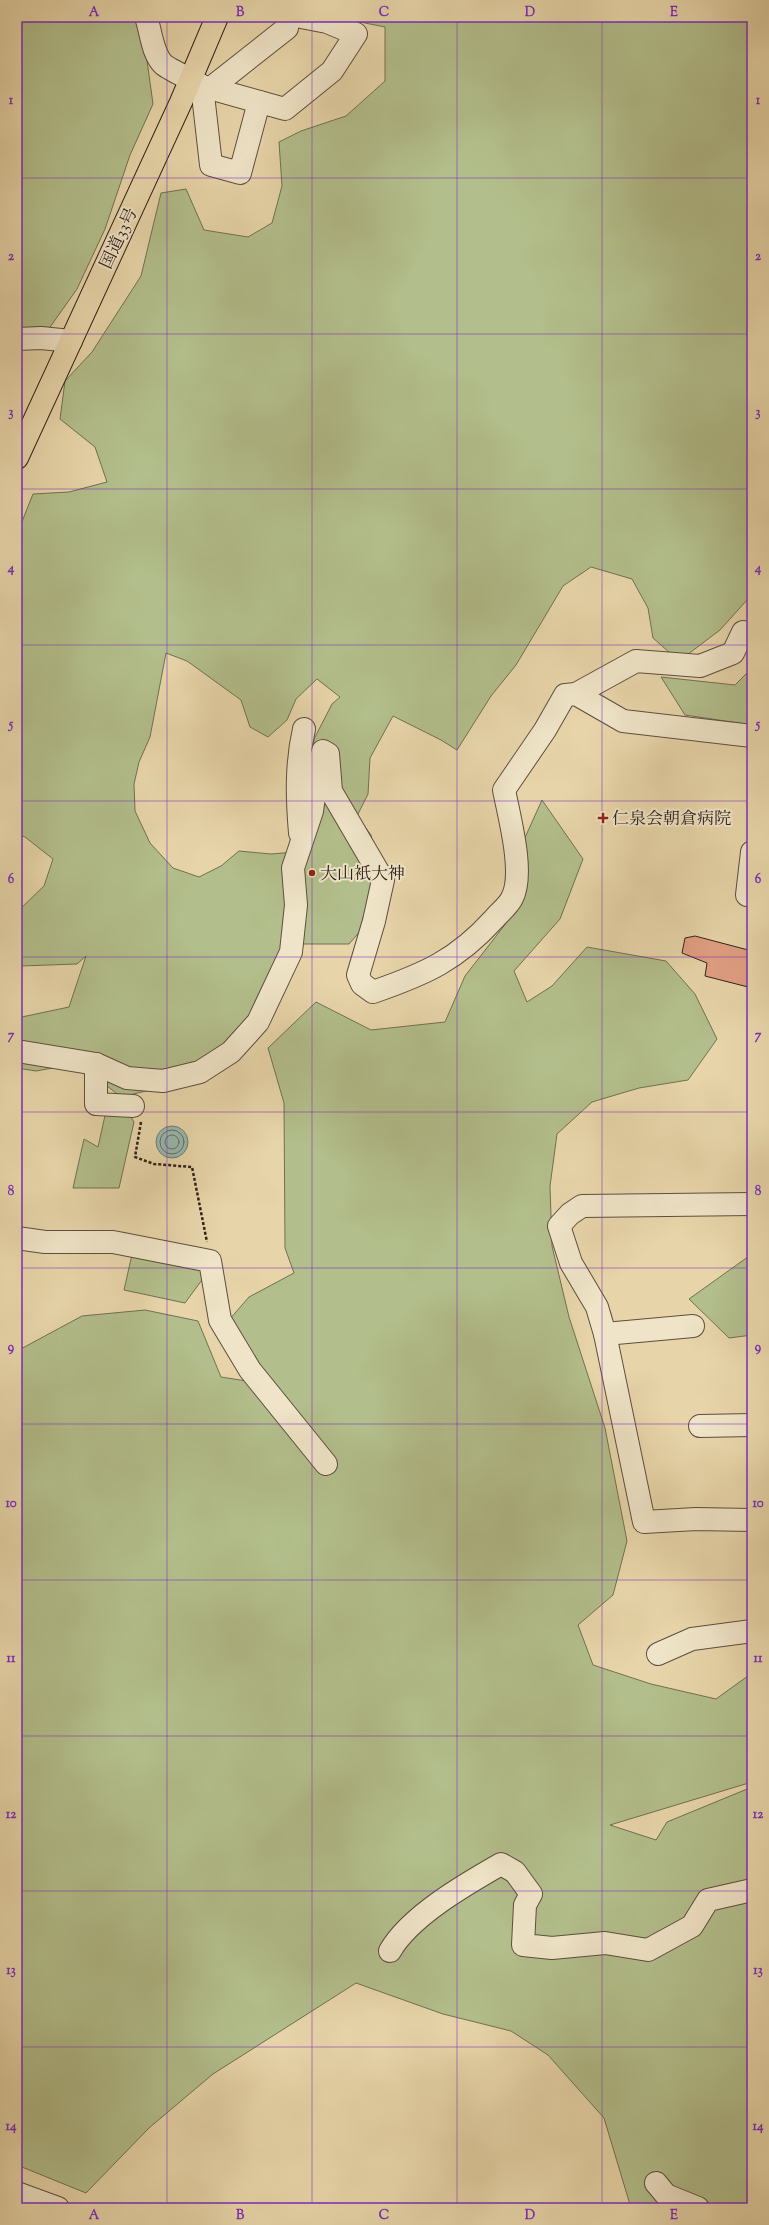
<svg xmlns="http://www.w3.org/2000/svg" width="769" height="2225" font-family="'Sorts Mill Goudy','Noto Serif JP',serif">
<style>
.green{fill:#b2be8b;stroke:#707054;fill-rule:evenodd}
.water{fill:#97b8ae;stroke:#6d7c74}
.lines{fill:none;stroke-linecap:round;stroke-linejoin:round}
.shore{stroke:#636c65;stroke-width:1}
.building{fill:#e19f83;stroke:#2f211c}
.minor-casing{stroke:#5d4e3f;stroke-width:24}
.highway-casing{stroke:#2f211c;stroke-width:24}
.path{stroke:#2f211c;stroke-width:2.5;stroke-dasharray:3 2;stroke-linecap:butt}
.minor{stroke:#efe4c7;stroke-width:22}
.highway{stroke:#e7d5a9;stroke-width:22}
.grid{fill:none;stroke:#7b2cbf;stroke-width:1;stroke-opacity:0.55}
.poi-dot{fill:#8f2418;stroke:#efe4c7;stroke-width:1.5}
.labels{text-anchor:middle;stroke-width:4;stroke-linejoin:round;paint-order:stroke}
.street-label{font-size:17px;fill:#2f211c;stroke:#efe4c7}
.poi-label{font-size:17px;fill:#2f211c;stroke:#efe4c7;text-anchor:start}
.neatline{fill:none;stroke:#7b2cbf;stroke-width:1.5}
.grid-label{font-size:13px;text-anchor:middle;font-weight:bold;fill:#7b2cbf}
</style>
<rect width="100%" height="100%" fill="#e7d5a9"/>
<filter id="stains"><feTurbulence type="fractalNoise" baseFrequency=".005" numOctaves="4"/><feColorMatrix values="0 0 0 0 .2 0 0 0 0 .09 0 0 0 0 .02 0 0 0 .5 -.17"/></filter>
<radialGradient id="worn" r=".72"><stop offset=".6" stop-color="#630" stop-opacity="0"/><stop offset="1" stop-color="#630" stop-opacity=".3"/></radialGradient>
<g class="green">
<path d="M17 17H141L153 104 130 155 105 229 77 289 48 330 17 329Z"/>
<path d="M335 17H752V601L747 600 720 630 679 661 653 638 648 608 632 579 591 567 563 586 516 665 491 696 457 750 441 740 393 716 370 758 368 794 357 816 371 835 379 879 369 921 349 944H300L234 1046 196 1079 121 1097 97 1078 64 1066 36 1071 17 1068V1018L69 1007 86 956 77 964 20 966 17 957V912L44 886 53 859 25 837 17 834V534L33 494 69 492 107 482 95 447 60 419 65 381 92 352 141 276 161 193 186 189 204 230 248 237 272 223 282 186 279 142 301 131 346 116 385 81V27ZM166 653 187 661 241 700 250 727 268 737 287 720 296 699 317 679 340 697 332 704 314 739 311 782 295 852 271 854 239 851 221 866 199 877 173 868 150 843 135 811 134 784 139 762 150 737Z"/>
<path d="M752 668V725L685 715 661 677 735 685Z"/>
<path d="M542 800 583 859 560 919 514 971 527 1002 552 986 587 947 666 961 695 994 717 1039 688 1080 639 1088 592 1102 557 1134 550 1186 552 1246 569 1317 605 1428 627 1541 613 1595 578 1625 593 1665 651 1684 716 1699 752 1673V1782L610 1825 656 1840 667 1822 752 1787V2208H631L604 2118 548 2055 511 2031 443 2014 356 1983 213 2074 149 2128 86 2193 17 2165V1351L82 1316 145 1310 198 1321 221 1377 253 1382 229 1320 249 1297 294 1273 285 1248 284 1103 268 1048 316 1002 371 1030 445 1022 465 976 507 922 524 881 523 842Z"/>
<path d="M106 1111 129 1114 134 1122 119 1188H73L84 1139 98 1147Z"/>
<path d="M133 1250 208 1265 207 1273 185 1303 124 1290Z"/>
<path d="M752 1254V1335L729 1338 689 1299Z"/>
</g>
<circle class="water" cx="172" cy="1142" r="16"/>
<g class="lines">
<g class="shore">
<circle cx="172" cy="1142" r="12"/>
<circle cx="172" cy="1142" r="7"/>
</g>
</g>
<path class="building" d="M695 936 752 951V988L705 976 707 963 682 953 685 938Z"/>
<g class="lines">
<g class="minor-casing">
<g id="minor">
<path d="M146 17C151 31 152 53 163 64 169 70 192 79 202 86L285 109 332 71 356 34 327 22 301 17"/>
<path d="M202 86 211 165 240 173 259 102"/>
<path d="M211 88 287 28"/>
<path d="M17 339 41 338 71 341"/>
<path d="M576 694 636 661 700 666 733 653 743 632"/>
<path d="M300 833C297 798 296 764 304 729"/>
<path d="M747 895 752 852"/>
<path d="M17 1051 96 1064 127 1078 163 1081 200 1072 231 1052 258 1022 291 952 296 905 293 868 312 811 318 768 323 751 328 754 331 791 383 880 374 921 358 975 362 984 373 992C425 974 457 960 494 919 500 912 509 905 512 898 525 874 509 816 504 790L545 730 565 695 576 694 623 721 752 736"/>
<path d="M96 1064V1104L133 1106"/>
<path d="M752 1204 582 1206 570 1214 559 1226 571 1263 597 1307 605 1334 644 1522 696 1519 752 1520"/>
<path d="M17 1238 45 1242H113L210 1261 220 1320 250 1370 326 1464"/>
<path d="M605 1334 693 1326"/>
<path d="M700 1426 752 1425"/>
<path d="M658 1654 692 1639 752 1631"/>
<path d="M390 1951C410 1916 466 1884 501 1864L515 1872 531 1894 525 1905 523 1945 552 1948 605 1943 648 1950 692 1926 708 1900 752 1890"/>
<path d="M656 2183 666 2195 698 2208"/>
<path d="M17 2193 58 2208"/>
</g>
</g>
<g class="highway-casing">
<path id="highway" d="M17 458 181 102 217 17"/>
</g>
<path class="path" d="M141 1122 135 1157 154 1164 192 1167 207 1242"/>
<use href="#minor" class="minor"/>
<use href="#highway" class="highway"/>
</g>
<path class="grid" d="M167 17V2208M312 17V2208M457 17V2208M602 17V2208M17 178H752M17 334H752M17 489H752M17 645H752M17 801H752M17 957H752M17 1112H752M17 1268H752M17 1424H752M17 1580H752M17 1736H752M17 1891H752M17 2047H752"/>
<g class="poi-dot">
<path d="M601 812h4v4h4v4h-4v4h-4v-4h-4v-4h4z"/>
<circle cx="312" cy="873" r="4"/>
</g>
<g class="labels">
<g class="street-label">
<text transform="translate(118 238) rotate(-65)" y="6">国道33号</text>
</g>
<g class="poi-label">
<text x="612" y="824">仁泉会朝倉病院</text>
<text x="320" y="879">大山衹大神</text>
</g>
</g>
<rect width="769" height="2225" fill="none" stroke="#e7d5a9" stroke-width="44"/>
<rect x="22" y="22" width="725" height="2181" class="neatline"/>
<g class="grid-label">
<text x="94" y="16">A</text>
<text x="240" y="16">B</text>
<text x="384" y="16">C</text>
<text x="530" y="16">D</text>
<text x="674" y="16">E</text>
<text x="11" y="104">1</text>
<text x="758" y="104">1</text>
<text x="11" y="260">2</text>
<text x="758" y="260">2</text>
<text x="11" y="416">3</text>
<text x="758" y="416">3</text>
<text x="11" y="572">4</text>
<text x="758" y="572">4</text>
<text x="11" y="728">5</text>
<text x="758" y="728">5</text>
<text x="11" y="883">6</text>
<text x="758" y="883">6</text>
<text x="11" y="1039">7</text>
<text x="758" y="1039">7</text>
<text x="11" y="1195">8</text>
<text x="758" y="1195">8</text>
<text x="11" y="1351">9</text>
<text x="758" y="1351">9</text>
<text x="11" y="1507">10</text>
<text x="758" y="1507">10</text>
<text x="11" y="1662">11</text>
<text x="758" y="1662">11</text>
<text x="11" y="1818">12</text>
<text x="758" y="1818">12</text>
<text x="11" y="1974">13</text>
<text x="758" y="1974">13</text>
<text x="11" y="2130">14</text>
<text x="758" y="2130">14</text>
<text x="94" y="2219">A</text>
<text x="240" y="2219">B</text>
<text x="384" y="2219">C</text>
<text x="530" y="2219">D</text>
<text x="674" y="2219">E</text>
</g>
<rect width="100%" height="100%" filter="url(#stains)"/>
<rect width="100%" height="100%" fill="url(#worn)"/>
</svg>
